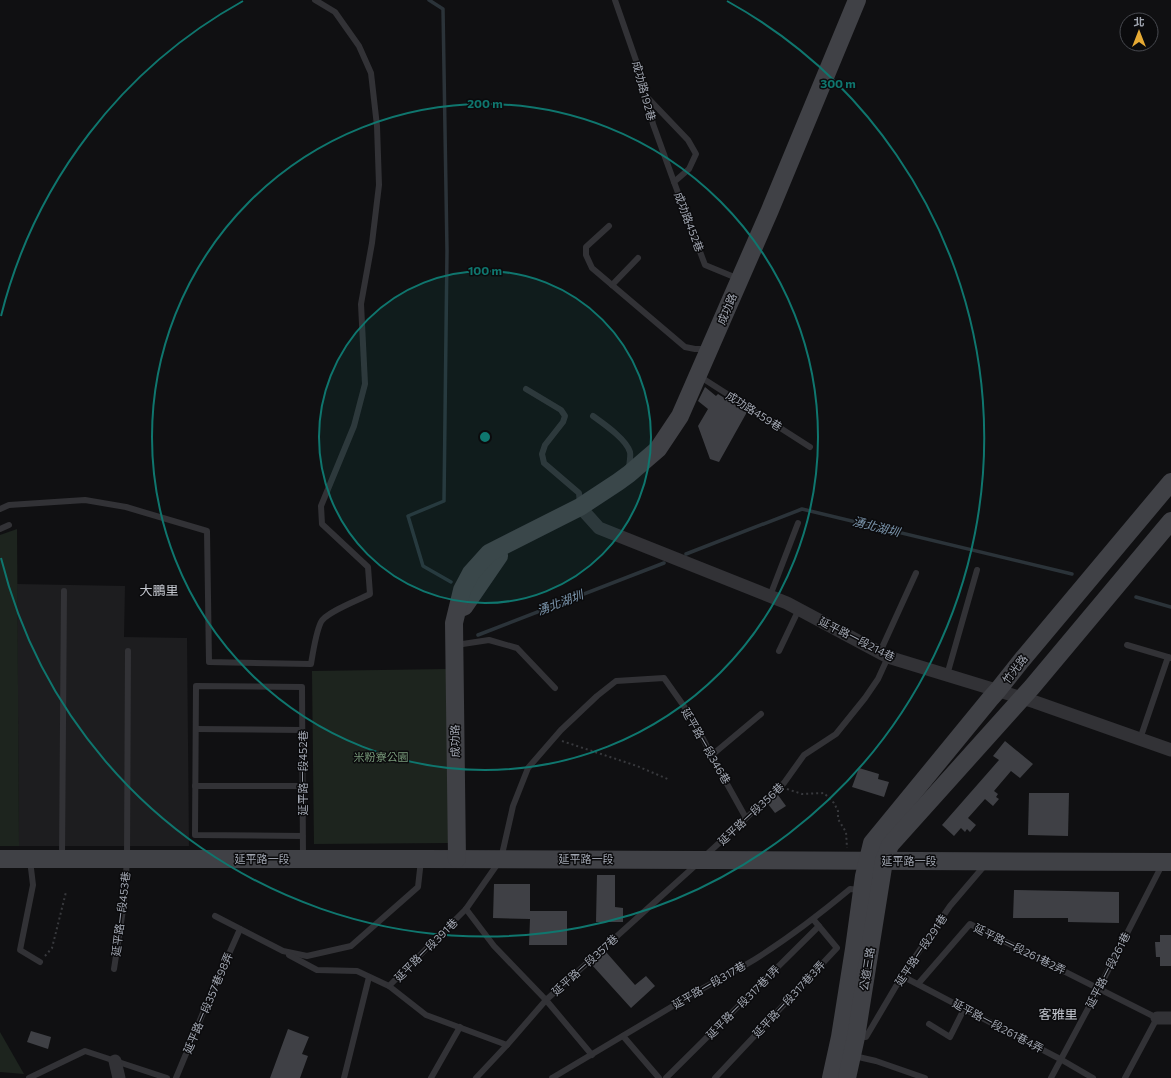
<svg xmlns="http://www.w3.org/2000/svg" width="1171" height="1078" font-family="Commissioner,'Noto Sans TC',sans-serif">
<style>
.built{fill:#1d1d1f}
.green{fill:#1d241e}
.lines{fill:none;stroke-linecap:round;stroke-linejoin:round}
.stream{stroke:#2b3339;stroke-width:3.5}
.building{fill:#3f4045}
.path{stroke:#38393d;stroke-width:2;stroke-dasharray:2 3;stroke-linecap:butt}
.lane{stroke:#323236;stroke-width:6}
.street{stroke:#323236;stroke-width:13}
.secondary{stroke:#404146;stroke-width:18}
.ring{fill:none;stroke:#0f766e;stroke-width:2}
.labels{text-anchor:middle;stroke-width:3;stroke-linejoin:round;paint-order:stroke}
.street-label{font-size:11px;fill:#a2a7b2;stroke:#0b0b0d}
.park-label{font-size:11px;fill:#7a9c7c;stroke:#0b0b0d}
.water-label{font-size:12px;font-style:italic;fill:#7b95ac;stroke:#0b0b0d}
.quarter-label{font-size:13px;fill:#c3c6ce;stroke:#0b0b0d}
.centre{fill:#0f766e;stroke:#0b0b0d;stroke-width:2}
.ring-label{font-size:12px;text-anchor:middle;font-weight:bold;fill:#0f766e;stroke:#0b0b0d;stroke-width:3;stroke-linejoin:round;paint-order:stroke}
</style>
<rect width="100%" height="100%" fill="#101012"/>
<path class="built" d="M17 584 125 586 124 637 187 638 189 846H19Z"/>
<g class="green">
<path d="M17 529 19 846H0V535Z"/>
<path d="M448 669 449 843 314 844 312 671Z"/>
<path d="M0 1032 24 1074 0 1072Z"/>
</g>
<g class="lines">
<g class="stream">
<path d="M429 0 443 9 447 251 444 501 408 516 423 566 451 582"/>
<path d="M686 554 802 509 1072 574"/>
<path d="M1136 597 1171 607"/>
<path d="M478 635 664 563"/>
</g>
</g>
<g class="building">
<path d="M705 387 716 396 718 394 747 412 719 462 710 459 698 426 708 409 698 401Z"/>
<path d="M1005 741 1033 764 1020 778 1011 771 994 791 998 794 996 797 999 799 993 806 985 799 968 818 976 825 970 832 967 829 965 832 961 828 954 836 942 825 999 760 993 756Z"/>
<path d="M859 768 879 774 878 779 889 782 884 797 852 787Z"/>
<path d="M1029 793H1069L1068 836 1028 835Z"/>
<path d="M778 795 786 806 775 813 768 804Z"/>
<path d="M597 875H615V907L623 908V922H596Z"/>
<path d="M494 884H530V911H567V945H529L530 919 493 918Z"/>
<path d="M1014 890 1119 892V923L1068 922V918H1013Z"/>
<path d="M1160 935H1171V966H1160V957H1156L1155 942H1160Z"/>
<path d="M606 952 635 985 646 976 655 986 631 1008 592 965Z"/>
<path d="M288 1029 309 1037 302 1054 308 1056 300 1078H270Z"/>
<path d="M31 1031 51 1037 48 1049 27 1042Z"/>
</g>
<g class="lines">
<g class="path">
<path d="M562 741 637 766 670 780"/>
<path d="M787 789 802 794 824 793 834 803 838 811V819L846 832 847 848"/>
<path d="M45 956 52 948 66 892"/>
</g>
<g class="lane">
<path d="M615 0 640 72 653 124 674 182"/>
<path d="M646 96 688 140 696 154 689 169 674 182 705 265 739 279"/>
<path d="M609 226 586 247V255L592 268 685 347 695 349H708"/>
<path d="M612 285 638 258"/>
<path d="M699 376 810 447"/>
<path d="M526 389 561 410 565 416 563 422 545 445 542 454 544 463 579 493 580 504"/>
<path d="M593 416C604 424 626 439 630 452 631 457 629 464 629 469"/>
<path d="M0 509 9 505 85 500 126 507 207 531 209 662 311 664C313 652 316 632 321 622 326 612 359 600 370 594L368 567 322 524 321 506 354 426 365 384 361 304 372 243 379 185 377 126 371 73 359 46 335 12 315 0"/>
<path d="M0 529 9 525"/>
<path d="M770 596 798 523"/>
<path d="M456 645 489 640 517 648 555 688"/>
<path d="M1127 645 1171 658"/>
<path d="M779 651 799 609"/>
<path d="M880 652 916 573"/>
<path d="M947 675 977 570"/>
<path d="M196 729 302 730"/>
<path d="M1140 739 1168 657"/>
<path d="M712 755 761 714"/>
<path d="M195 786H303"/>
<path d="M303 836 195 835 196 686 302 687C302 744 303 801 303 858"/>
<path d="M705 856 784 783 804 755 836 734 865 698 878 679 888 657"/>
<path d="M62 857 64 591"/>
<path d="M30 860 33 885 20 950 40 962"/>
<path d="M466 909 494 946 546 1000 592 1055"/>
<path d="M215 916 283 951 307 956 351 946 418 887 421 860"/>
<path d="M289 955 317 970 357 971 389 986 426 1015 507 1045"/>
<path d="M114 969 124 903 127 859 128 651"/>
<path d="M902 976 1062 1060 1093 1078"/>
<path d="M918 984 970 924 1157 1018 1125 1078"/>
<path d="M389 986 466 909 501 859 513 806 528 768 561 730 597 696 616 681 664 678 693 719 717 766 746 818"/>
<path d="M929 1024 950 1037 964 1009"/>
<path d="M623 1036 659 1078"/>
<path d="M857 1037H866L902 976 950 906 985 865"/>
<path d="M854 1056 876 1061 925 1078"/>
<path d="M29 1078 85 1051 167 1078"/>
<path d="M176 1078 205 1008 240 929"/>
<path d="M344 1078 369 977"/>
<path d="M431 1078 460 1027"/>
<path d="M476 1078 507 1045 546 1000 697 864"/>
<path d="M552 1078C596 1052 640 1026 683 1000 707 985 733 973 757 958 790 937 820 914 850 889L860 890"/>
<path d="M666 1078 819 926"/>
<path d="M715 1078 837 948 813 919"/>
<path d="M1051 1078 1099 988 1162 865"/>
</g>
<g class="street">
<path d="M580 507 599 528 787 603 888 657 1035 702 1171 750"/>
<path d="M1157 1018H1171"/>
<path d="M115 1061 119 1078"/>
</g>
<g class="secondary">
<path d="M464 607 499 556"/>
<path d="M0 859H421L1171 862"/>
<path d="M457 859 454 623 462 590 471 573 489 553 580 507 618 482 629 474 658 449 680 416 770 210 857 0"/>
<path d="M831 1078 840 1037 854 949 864 876 872 843 990 699 998 690 1021 661 1171 482"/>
<path d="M847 1078 856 1037 884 861 890 845 1032 687 1171 521"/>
</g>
</g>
<circle cx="485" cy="437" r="166" fill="#0f766e" fill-opacity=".12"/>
<g class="ring">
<circle cx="485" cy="437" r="166"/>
<circle cx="485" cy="437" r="333"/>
<path d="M1 316A499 499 0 0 1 243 1M727 1A499 499 0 1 1 1 558"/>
</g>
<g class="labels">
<g class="street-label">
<text transform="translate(644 91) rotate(75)" y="4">成功路192巷</text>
<text transform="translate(689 222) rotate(69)" y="4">成功路452巷</text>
<text transform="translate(727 309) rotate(-67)" y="4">成功路</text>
<text transform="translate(754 411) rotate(32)" y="4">成功路459巷</text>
<text transform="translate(857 639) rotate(27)" y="4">延平路一段214巷</text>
<text transform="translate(1015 669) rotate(-52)" y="4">竹光路</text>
<text transform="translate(455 741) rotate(-91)" y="4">成功路</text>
<text transform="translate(706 746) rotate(60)" y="4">延平路一段346巷</text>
<text transform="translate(303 773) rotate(-90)" y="4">延平路一段452巷</text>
<text transform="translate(751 814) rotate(-43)" y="4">延平路一段356巷</text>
<text x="262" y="863">延平路一段</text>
<text x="586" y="863">延平路一段</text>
<text x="909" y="865">延平路一段</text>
<text transform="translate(121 914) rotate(-83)" y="4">延平路一段453巷</text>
<text transform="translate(1020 949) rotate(26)" y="4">延平路一段261巷2弄</text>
<text transform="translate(426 950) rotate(-45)" y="4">延平路一段391巷</text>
<text transform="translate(921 950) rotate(-56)" y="4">延平路一段291巷</text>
<text transform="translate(585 965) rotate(-42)" y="4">延平路一段357巷</text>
<text transform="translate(867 969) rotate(-81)" y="4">公道三路</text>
<text transform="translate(1108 970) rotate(-63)" y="4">延平路一段261巷</text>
<text transform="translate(709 985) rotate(-30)" y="4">延平路一段317巷</text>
<text transform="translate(789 999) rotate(-47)" y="4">延平路一段317巷3弄</text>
<text transform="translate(743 1002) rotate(-45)" y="4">延平路一段317巷1弄</text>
<text transform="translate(208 1003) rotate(-67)" y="4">延平路一段357巷98弄</text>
<text transform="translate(998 1026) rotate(28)" y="4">延平路一段261巷4弄</text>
</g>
<g class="park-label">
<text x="381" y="761">米粉寮公園</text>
</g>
<g class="water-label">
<text transform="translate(876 527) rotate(14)" y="4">湧北湖圳</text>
<text transform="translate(560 603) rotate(-21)" y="4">湧北湖圳</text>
</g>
<g class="quarter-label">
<text x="159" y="595">大鵬里</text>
<text x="1058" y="1019">客雅里</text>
</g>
</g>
<circle cx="485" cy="437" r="6" class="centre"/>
<g class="ring-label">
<text x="838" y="88">300 m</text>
<text x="485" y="108">200 m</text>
<text x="485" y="275">100 m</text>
</g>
<g transform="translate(1139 32)"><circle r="19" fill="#0b0b0d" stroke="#47494f"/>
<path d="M0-3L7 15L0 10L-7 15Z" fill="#e6aa34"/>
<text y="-6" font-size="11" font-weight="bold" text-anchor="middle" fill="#a2a7b2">北</text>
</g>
</svg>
